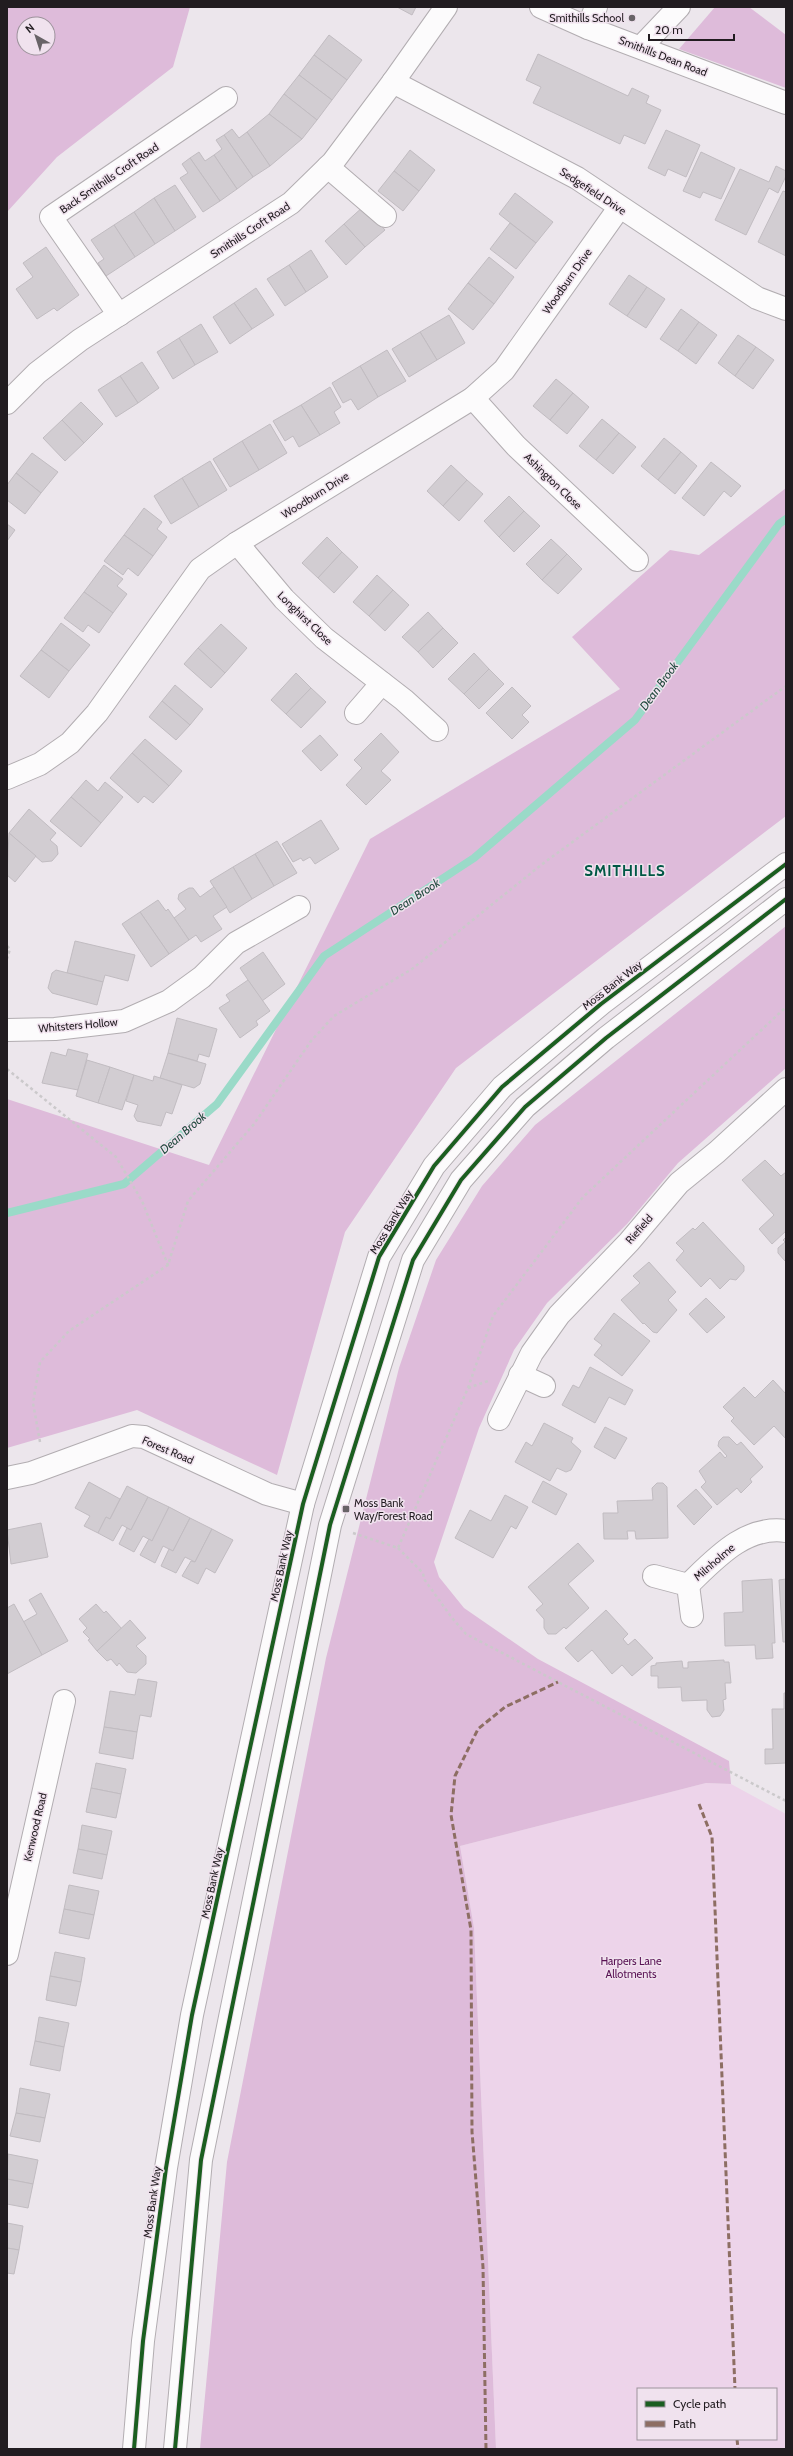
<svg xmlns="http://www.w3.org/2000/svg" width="793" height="2456" font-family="Cabin,sans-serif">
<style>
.green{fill:#edd4ea;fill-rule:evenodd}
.forest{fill:#debbda;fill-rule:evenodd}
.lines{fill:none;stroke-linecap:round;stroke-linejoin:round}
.stream{stroke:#9adac8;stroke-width:8}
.building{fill:#d2cdd2;stroke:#c1bcc1}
.minor-casing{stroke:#b2adb1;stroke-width:24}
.highway-casing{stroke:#b2adb1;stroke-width:24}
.path{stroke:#cbc9cb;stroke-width:2.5;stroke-dasharray:3 3;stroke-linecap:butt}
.minor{stroke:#fcfbfc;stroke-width:22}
.highway{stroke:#fcfbfc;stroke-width:22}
.quiet{stroke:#8d6e63;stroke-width:3;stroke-dasharray:6 3;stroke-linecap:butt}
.cycleway-casing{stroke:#f0e2ee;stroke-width:6}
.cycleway{stroke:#1b5e20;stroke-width:4}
.poi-dot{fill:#686367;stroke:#f0e2ee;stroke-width:1.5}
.labels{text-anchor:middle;stroke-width:3;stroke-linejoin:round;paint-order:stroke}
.poi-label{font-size:11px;fill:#211c20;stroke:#f0e2ee;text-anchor:end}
.street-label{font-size:11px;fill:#211c20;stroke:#f0e2ee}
.park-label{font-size:11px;fill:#581153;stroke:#f0e2ee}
.water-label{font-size:12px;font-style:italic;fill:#214a3e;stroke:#f0e2ee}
.district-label{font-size:15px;font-weight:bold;letter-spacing:1px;fill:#005845;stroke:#f0e2ee}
</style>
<rect width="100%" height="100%" fill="#ece6ec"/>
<path class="green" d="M706 1783 731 1784 786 1814V2449H496L474 1928 460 1846ZM638 2389H776V2439H638Z"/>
<g class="forest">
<path d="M7 7H190L173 67 57 157 7 212ZM24 24H48V48H24Z"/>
<path d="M715 7H749L786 35V88L679 49Z"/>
<path d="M786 488V816L456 1068 345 1232 277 1475 137 1410 7 1448V1099L209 1165 370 839 620 689 572 637 670 550 699 555Z"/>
<path d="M786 926V1068L678 1163 627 1224 547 1303 514 1350 479 1428 434 1562 439 1577 464 1608 538 1659 729 1761 731 1784 706 1783 460 1846 474 1928 496 2449H200L227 2162 326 1658 399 1368 436 1260 482 1186 535 1125Z"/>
</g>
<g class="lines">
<path class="stream" d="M7 1213 124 1184 217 1104 324 956 474 858 635 720 779 524 786 519"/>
</g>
<g class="building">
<path d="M397 7H416L412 15Z"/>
<path d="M329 35 362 60 347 80 314 55Z"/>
<path d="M538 54 628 96 632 88 649 96 646 103 661 110 645 144 624 135 620 144 533 103 541 87 526 80Z"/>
<path d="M314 55 347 80 332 100 299 75Z"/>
<path d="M299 75 332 100 317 120 284 94Z"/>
<path d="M284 94 317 120 302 139 269 114Z"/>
<path d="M269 114 302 139 270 166 247 132Z"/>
<path d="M232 129 239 138 247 132 270 166 253 177 224 135Z"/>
<path d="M666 130 700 145 686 177 668 169 665 176 648 168Z"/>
<path d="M224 135 253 177 237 189 214 155 222 149 216 140Z"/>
<path d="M410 150 435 170 419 191 394 171Z"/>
<path d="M199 152 205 161 214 155 237 189 220 201 190 158Z"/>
<path d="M701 152 735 168 721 199 703 192 700 198 683 191Z"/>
<path d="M190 158 220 201 203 212 180 178 188 173 182 164Z"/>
<path d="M776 166 786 171V176L778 193 769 188 746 235 715 220 740 169 769 182Z"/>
<path d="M394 171 419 191 403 211 378 191Z"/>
<path d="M175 185 196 217 175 231 154 198Z"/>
<path d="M783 191 786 192V256L758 242Z"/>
<path d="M515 193 553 222 536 243 499 214Z"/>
<path d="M154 198 175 231 155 244 134 212Z"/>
<path d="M364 206 385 230 365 247 344 224Z"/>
<path d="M134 212 155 244 135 257 114 225Z"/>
<path d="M510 223 536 243 516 269 490 249Z"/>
<path d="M344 224 365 247 346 265 325 241Z"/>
<path d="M114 225 135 257 106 276 98 263 104 259 91 240Z"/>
<path d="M46 247 79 295 57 311 54 308 37 319 16 289 33 277 23 263Z"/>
<path d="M311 250 328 277 306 292 289 265Z"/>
<path d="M489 257 514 277 494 304 468 283Z"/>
<path d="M289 265 306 292 285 306 267 279Z"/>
<path d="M629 275 647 287 627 316 609 304Z"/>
<path d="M468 283 494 304 473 330 448 309Z"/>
<path d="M647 287 665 299 646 328 627 316Z"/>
<path d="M256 288 274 315 252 329 234 303Z"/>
<path d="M234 303 252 329 230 344 213 317Z"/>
<path d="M681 309 699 322 678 351 660 339Z"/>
<path d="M449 315 465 343 437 360 420 332Z"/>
<path d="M699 322 717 335 696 364 678 351Z"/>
<path d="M201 324 218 352 195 365 179 338Z"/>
<path d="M420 332 437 360 409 377 392 349Z"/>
<path d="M738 335 756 347 735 376 718 363Z"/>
<path d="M179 338 195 365 173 379 157 352Z"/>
<path d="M756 347 774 360 753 389 735 376Z"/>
<path d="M387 350 406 381 378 397 360 366Z"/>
<path d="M142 362 159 388 138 403 120 376Z"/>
<path d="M360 366 378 397 358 410 351 399 343 403 332 383Z"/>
<path d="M120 376 138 403 116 417 98 390Z"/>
<path d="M556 379 573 393 550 420 533 406Z"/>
<path d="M330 387 341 407 334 412 340 423 320 435 301 405Z"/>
<path d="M573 393 589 407 567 434 550 420Z"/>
<path d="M81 402 103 424 84 443 62 420Z"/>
<path d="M301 405 320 435 299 447 293 436 285 441 273 421Z"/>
<path d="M602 419 619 433 596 460 579 446Z"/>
<path d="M62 420 84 443 65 461 43 438Z"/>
<path d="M270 424 287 453 259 470 242 441Z"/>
<path d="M619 433 636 447 613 474 596 460Z"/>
<path d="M664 438 681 452 658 480 641 466Z"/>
<path d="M242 441 259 470 230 487 213 459Z"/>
<path d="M681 452 697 466 675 494 658 480Z"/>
<path d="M32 453 58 472 41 493 16 473Z"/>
<path d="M210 461 227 490 199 507 182 478Z"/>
<path d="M711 462 741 486 731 497 724 491 704 516 682 498Z"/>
<path d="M451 465 467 480 443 506 427 491Z"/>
<path d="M16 473 41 493 25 514 7 500V485Z"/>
<path d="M182 478 199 507 171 524 154 496Z"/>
<path d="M467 480 483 494 459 521 443 506Z"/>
<path d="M509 496 524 511 499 537 484 521Z"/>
<path d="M144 508 162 522 157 529 167 537 153 556 124 535Z"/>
<path d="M524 511 540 526 514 552 499 537Z"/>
<path d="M7 524 15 530 7 541Z"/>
<path d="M124 535 153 556 138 576 128 568 123 575 104 561Z"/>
<path d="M327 537 342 552 318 578 302 563Z"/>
<path d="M551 539 567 554 542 580 526 564Z"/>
<path d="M342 552 358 567 334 593 318 578Z"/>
<path d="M567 554 582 569 558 594 542 580Z"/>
<path d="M104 565 123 579 117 586 127 594 113 613 84 592Z"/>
<path d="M377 575 393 590 369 616 353 602Z"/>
<path d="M393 590 409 605 385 631 369 616Z"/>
<path d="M84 592 113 613 99 633 88 625 83 632 64 618Z"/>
<path d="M428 612 443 628 418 652 402 637Z"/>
<path d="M61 623 90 645 69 671 41 650Z"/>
<path d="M221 624 247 648 225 673 198 648Z"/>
<path d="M443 628 458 643 433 668 418 652Z"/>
<path d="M198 648 225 673 211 688 184 664Z"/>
<path d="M41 650 69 671 49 698 20 676Z"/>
<path d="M474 653 489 669 464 694 448 679Z"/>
<path d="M489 669 504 684 479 709 464 694Z"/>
<path d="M296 673 311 688 286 714 271 700Z"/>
<path d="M175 685 203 709 190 725 162 701Z"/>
<path d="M512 687 531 706 522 715 529 722 512 739 486 713Z"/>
<path d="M311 688 326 702 301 728 286 714Z"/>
<path d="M162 701 190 725 176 740 149 717Z"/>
<path d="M381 733 399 752 381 771 391 780 366 805 346 785 362 768 354 760Z"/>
<path d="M320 735 338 755 321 771 302 751Z"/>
<path d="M145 739 182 771 169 786 132 753Z"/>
<path d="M132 753 169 786 153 803 144 796 138 803 110 778Z"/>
<path d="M86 780 98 791 105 782 123 797 101 823 71 797Z"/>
<path d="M71 797 101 823 81 847 50 821Z"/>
<path d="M29 809 56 833 50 840 57 846 58 854 52 861 42 862 9 833Z"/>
<path d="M321 820 339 849 315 864 310 857 303 861 301 858 293 862 282 844Z"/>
<path d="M9 833 36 856 15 882 7 875Z"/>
<path d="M277 841 297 873 274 886 255 854Z"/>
<path d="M255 854 274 886 252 899 233 867Z"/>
<path d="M233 867 252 899 230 913 210 881Z"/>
<path d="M214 887 227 907 213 916 222 929 201 942 196 935 189 940 174 918 186 909 178 899 179 894 189 888H193L200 897Z"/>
<path d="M158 900 166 911 168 909 189 940 169 954 140 912Z"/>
<path d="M140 912 169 954 151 967 122 924Z"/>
<path d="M75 941 135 955 128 981 105 975 103 982 67 973Z"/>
<path d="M263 952 285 984 262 1001 240 968Z"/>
<path d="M56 970 103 982 97 1005 52 993 48 988 52 973Z"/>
<path d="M248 980 270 1011 256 1021 258 1025 240 1038 219 1008 230 1001 226 995Z"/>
<path d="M177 1018 217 1029 209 1057 199 1054 197 1061 168 1053Z"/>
<path d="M68 1049 88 1054 78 1090 42 1083 51 1052 66 1056Z"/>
<path d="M168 1053 206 1064 200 1084 194 1088 160 1078Z"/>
<path d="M87 1060 110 1067 98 1103 76 1096Z"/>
<path d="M110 1067 134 1075 122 1110 98 1103Z"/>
<path d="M134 1075 153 1081 154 1076 182 1085 172 1114 166 1112 161 1126 137 1121 134 1116 138 1105 126 1101Z"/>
<path d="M765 1160 781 1176 786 1172V1231L772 1244 759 1229 774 1215 742 1180Z"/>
<path d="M703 1222 744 1266V1271L736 1280 730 1279 720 1289 710 1278 701 1287 676 1260 684 1251 676 1243 693 1228 695 1230Z"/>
<path d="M786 1237V1261H785L778 1253V1248L785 1242 783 1240Z"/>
<path d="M649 1262 676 1292 668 1300 677 1310 657 1333 653 1332 644 1323 643 1324 621 1300 640 1283 633 1276Z"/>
<path d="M706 1298 725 1317 707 1333 689 1314Z"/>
<path d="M614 1313 650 1341 622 1376 594 1355 602 1345 594 1339Z"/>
<path d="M590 1367 633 1390 625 1405 609 1397 595 1423 562 1405 573 1385 579 1388Z"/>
<path d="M773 1380 786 1394V1439L774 1426 754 1445 731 1421 734 1418 723 1407 744 1387 755 1398Z"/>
<path d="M544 1423 573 1438 571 1442 581 1451 571 1470 566 1472 557 1468 550 1481 515 1462 526 1442 532 1446Z"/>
<path d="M605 1427 627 1438 615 1459 594 1447Z"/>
<path d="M723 1437H729L737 1445 741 1442 763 1467 750 1479 752 1482 741 1493 737 1488 717 1505 701 1487 706 1482 699 1471 720 1452 725 1458 727 1456 718 1446 719 1441Z"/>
<path d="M543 1481 567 1494 556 1515 532 1502Z"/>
<path d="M89 1482 120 1499 110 1519 106 1517 98 1533 84 1526 90 1516 75 1508Z"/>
<path d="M657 1483H663L667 1487 668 1538 636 1539 635 1531H627L628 1539H604L603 1513H618L617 1501 653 1500 652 1488Z"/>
<path d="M127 1486 148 1497 131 1530 122 1525 113 1541 98 1533 106 1517 110 1519Z"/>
<path d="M696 1489 712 1507 694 1525 677 1506Z"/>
<path d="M505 1495 528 1507 516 1529 511 1526 493 1558 455 1538 470 1510 491 1521Z"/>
<path d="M148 1497 169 1507 152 1541 143 1536 134 1552 119 1544 127 1528 131 1530Z"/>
<path d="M169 1507 190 1518 173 1551 163 1546 155 1563 140 1555 149 1539 152 1541Z"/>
<path d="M190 1518 212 1529 195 1562 185 1557 176 1573 161 1566 169 1549 173 1551Z"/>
<path d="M41 1523 48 1557 11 1564 7 1530Z"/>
<path d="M212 1529 233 1540 215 1573 206 1568 198 1584 182 1576 191 1561 195 1562Z"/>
<path d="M578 1543 594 1561 568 1584 589 1608 566 1629 564 1627 556 1634H548L544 1628V1619L536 1610 543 1604 528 1587Z"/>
<path d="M772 1579 775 1643H772L773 1658 756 1659 755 1645 725 1646 724 1613 743 1612 742 1581Z"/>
<path d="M786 1579V1642H783L779 1580Z"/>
<path d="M41 1593 68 1641 42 1655 23 1622 37 1614 29 1600Z"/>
<path d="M14 1604 42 1655 7 1674V1608Z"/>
<path d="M96 1604 104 1613 106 1611 122 1629 97 1651 88 1640 90 1639 83 1632 87 1628 79 1619Z"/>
<path d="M606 1610 628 1634 623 1639 628 1645 635 1639 653 1658 632 1676 622 1665 612 1674 592 1650 578 1662 565 1648Z"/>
<path d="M130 1620 146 1638 136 1646 146 1656V1664L136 1673 127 1672 119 1663 117 1666 111 1659 107 1661 97 1651Z"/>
<path d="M724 1660V1662H729L731 1683H725L726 1699 723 1700 724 1710 720 1716 712 1717 707 1710V1700L682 1701 681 1687 658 1688V1676H651V1666L656 1665V1663L682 1661 683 1668H688V1662Z"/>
<path d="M138 1679 157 1682 151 1717 140 1715 137 1732 104 1727 110 1691 135 1695Z"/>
<path d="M784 1693H786V1763L765 1764V1749H773L772 1709H784Z"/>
<path d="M104 1727 137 1732 133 1759 99 1753Z"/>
<path d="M96 1763 126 1769 121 1794 91 1788Z"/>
<path d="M91 1788 121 1794 116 1818 86 1812Z"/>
<path d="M82 1825 112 1831 107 1855 78 1849Z"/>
<path d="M78 1849 107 1855 102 1879 73 1873Z"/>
<path d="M69 1885 99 1891 94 1915 64 1909Z"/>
<path d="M64 1909 94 1915 89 1939 59 1933Z"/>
<path d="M55 1952 85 1958 81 1982 50 1976Z"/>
<path d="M50 1976 81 1982 76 2006 46 2000Z"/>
<path d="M39 2017 69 2023 64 2047 35 2041Z"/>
<path d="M35 2041 64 2047 60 2071 30 2065Z"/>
<path d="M20 2088 50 2094 45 2118 16 2113Z"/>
<path d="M16 2113 45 2118 40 2142 10 2136Z"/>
<path d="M8 2154 38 2160 33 2184 7 2179Z"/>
<path d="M7 2179 33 2184 28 2208 7 2204Z"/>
<path d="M7 2223 23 2226 19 2250 7 2248Z"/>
<path d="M7 2248 19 2250 14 2274 7 2273Z"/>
</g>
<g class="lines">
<g class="minor-casing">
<g id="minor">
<path d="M541 7 588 28 786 103"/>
<path d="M588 28 596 7"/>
<path d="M641 47 679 7"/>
<path d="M393 82 577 178 757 298 786 309"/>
<path d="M328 167 385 216"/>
<path d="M119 315 51 217 226 98"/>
<path d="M473 398 516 446 637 560"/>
<path d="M7 403 37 373 80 340 291 203 333 162 393 82 446 7"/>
<path d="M237 543 284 599 324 638 404 700 437 730"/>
<path d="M356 713 382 683"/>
<path d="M7 778 40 764 70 743 97 713 200 569 237 543 473 398 504 370 619 208"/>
<path d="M7 1030 55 1029 124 1021 169 1001 202 977 236 943 299 907"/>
<path d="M520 1375 544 1386"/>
<path d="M499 1419 532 1353 559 1315 629 1242 679 1183 717 1152 786 1089"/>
<path d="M7 1478 31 1473 132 1436 144 1437 267 1494 303 1504"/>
<path d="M654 1576 688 1585 692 1616"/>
<path d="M688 1585C715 1559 745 1525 786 1531"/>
<path d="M7 1954 64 1701"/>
</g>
</g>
<g class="highway-casing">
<g id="highway">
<path d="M134 2449 143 2341 166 2168 192 2015 303 1504 379 1257 434 1166 502 1087 601 1004 786 864"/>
<path d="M175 2449 201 2160 330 1525 413 1260 461 1180 525 1107 606 1038 786 899"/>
</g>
</g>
<g class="path">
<path d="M7 946 10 949 7 959"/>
<path d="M7 1069 116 1157 142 1201 168 1265"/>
<path d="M468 1388 488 1381"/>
<path d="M40 1442 33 1403 40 1362 69 1331 168 1265 188 1201 254 1124 311 1041 334 1016 412 969 541 865 786 686"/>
<path d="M353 1533 398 1548 468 1388 493 1316 583 1197 786 1007"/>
<path d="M398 1548 423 1573 424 1579 452 1618 466 1634 786 1801"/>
</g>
<use href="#minor" class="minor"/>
<use href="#highway" class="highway"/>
<g class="quiet">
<path d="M699 1804 712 1837 735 2389"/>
<path d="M737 2439 738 2449"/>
<path d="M486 2449 483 2267 472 2132 471 1930 451 1815 455 1776 478 1729 505 1707 558 1682"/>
</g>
<g class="cycleway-casing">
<g id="cycleway">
<path d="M134 2449 143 2341 166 2168 192 2015 303 1504 379 1257 434 1166 502 1087 601 1004 786 864"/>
<path d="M175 2449 201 2160 330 1525 413 1260 461 1180 525 1107 606 1038 786 899"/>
</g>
</g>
<use href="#cycleway" class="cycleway"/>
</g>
<g class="poi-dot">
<circle cx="632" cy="18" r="4"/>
<rect x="342" y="1505" width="8" height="8" rx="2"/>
</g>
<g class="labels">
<g class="poi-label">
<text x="624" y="22">Smithills School</text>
<text x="354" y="1507" text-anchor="start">Moss Bank<tspan x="354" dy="13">Way/Forest Road</tspan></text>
</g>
<g class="street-label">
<text transform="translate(663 56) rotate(21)" y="4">Smithills Dean Road</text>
<text transform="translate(109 178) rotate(-34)" y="4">Back Smithills Croft Road</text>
<text transform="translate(593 191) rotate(33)" y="4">Sedgefield Drive</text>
<text transform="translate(250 230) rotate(-33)" y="4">Smithills Croft Road</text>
<text transform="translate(567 281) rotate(-55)" y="4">Woodburn Drive</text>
<text transform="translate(553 481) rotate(44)" y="4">Ashington Close</text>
<text transform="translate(315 495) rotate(-32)" y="4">Woodburn Drive</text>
<text transform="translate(305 618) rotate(44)" y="4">Longhirst Close</text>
<text transform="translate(612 985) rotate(-38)" y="4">Moss Bank Way</text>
<text transform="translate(78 1025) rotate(-5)" y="4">Whitsters Hollow</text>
<text transform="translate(391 1222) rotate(-59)" y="4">Moss Bank Way</text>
<text transform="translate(639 1229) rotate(-49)" y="4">Riefield</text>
<text transform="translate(168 1450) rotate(23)" y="4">Forest Road</text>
<text transform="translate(714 1562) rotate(-41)" y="4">Milnholme</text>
<text transform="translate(281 1566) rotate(-78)" y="4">Moss Bank Way</text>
<text transform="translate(35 1827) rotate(-77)" y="4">Kenwood Road</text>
<text transform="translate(212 1883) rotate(-78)" y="4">Moss Bank Way</text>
<text transform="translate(152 2202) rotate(-82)" y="4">Moss Bank Way</text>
</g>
<g class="park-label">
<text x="631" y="1965">Harpers Lane<tspan x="631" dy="13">Allotments</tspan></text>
</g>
<g class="water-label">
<text transform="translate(659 686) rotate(-54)" y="4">Dean Brook</text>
<text transform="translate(415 897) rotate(-33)" y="4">Dean Brook</text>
<text transform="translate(183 1133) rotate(-41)" y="4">Dean Brook</text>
</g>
<g class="district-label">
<text x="625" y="876">SMITHILLS</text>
</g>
</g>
<rect width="793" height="2456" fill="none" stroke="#211c20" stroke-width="16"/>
<rect x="637" y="2388" width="140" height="52" fill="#f0e2ee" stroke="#9d939c"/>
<rect x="645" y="2401" width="20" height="6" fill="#1b5e20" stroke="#9d939c"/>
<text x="673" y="2408" font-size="12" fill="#211c20">Cycle path</text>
<rect x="645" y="2421" width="20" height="6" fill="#8d6e63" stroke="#9d939c"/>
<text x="673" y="2428" font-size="12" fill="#211c20">Path</text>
<g transform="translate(36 36) rotate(321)"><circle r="19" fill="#f0e2ee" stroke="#9d939c"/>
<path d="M0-3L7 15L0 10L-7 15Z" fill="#686367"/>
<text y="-6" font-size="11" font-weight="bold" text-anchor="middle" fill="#211c20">N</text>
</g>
<path d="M649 34v6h85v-6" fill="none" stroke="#211c20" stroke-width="2"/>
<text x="655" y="34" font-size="12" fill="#211c20" stroke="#f0e2ee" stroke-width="3" paint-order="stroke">20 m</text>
</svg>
